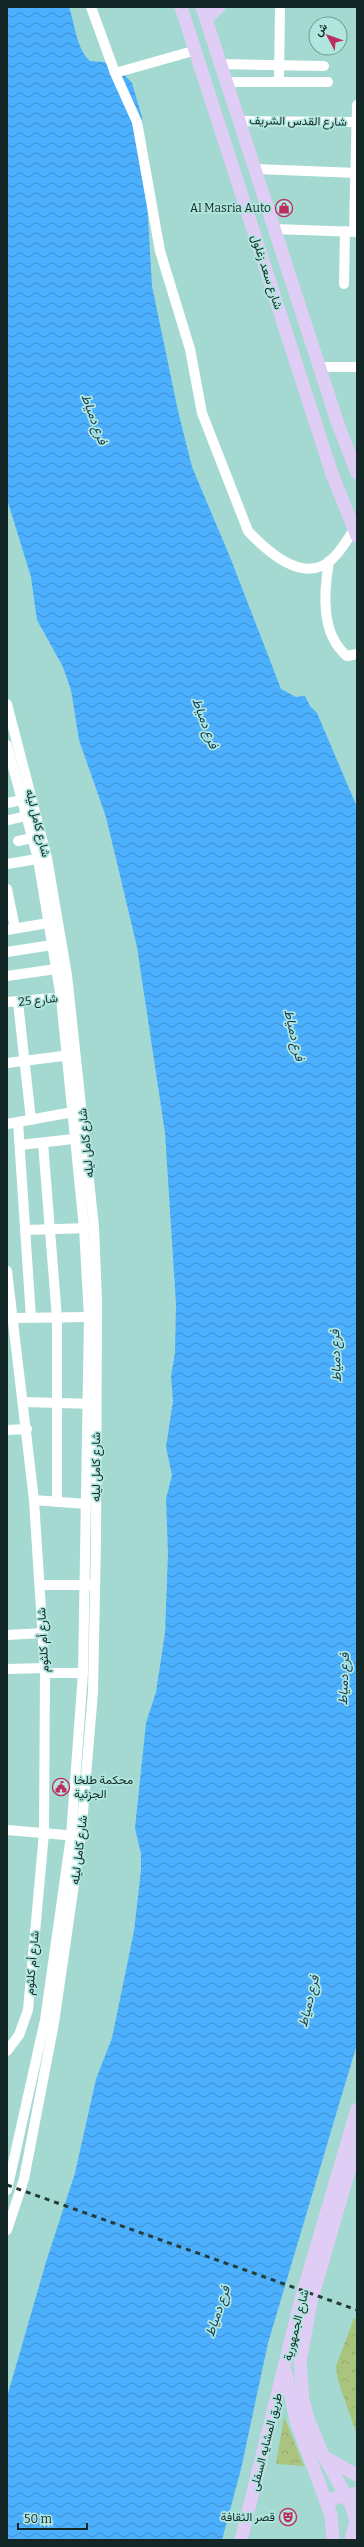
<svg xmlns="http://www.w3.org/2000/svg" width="364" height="2547" font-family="Bitter,Vazirmatn,serif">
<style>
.park{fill:url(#park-crowns)}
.water{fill:url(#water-waves)}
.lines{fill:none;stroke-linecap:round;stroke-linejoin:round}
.minor{stroke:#fff;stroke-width:10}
.major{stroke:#e0cdf6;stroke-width:13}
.rail{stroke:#243d3a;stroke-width:3;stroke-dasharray:5 5;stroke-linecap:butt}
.labels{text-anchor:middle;stroke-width:3.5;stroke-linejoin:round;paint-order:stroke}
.street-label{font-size:12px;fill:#132826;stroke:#b1e6df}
.poi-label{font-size:12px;fill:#132826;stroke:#b1e6df;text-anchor:end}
.water-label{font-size:13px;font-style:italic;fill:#123b5a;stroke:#b1e6df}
</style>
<defs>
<pattern id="park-crowns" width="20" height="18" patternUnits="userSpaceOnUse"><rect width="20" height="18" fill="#aac480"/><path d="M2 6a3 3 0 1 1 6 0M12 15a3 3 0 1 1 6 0" fill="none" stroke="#91a86e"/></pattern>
<pattern id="water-waves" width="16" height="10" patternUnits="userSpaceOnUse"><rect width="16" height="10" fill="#4cb0fe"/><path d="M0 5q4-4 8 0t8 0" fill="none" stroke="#3e8fcd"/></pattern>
</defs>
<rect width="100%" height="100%" fill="#a4d9d2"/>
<g class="park">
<path d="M354 2318 357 2320V2435L338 2381 336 2366Z"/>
<path d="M284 2416 304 2466 276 2464Z"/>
</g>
<path class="water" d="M7 7H69C75 24 76 48 90 61L103 62 115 65 132 83 142 117 152 286 178 411 192 467 230 557 281 689 296 697 305 696 310 706 317 713 357 807V2044L268 2343 241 2469 222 2540H7V2397L46 2262 75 2173 96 2079 112 2038 134 1931 141 1870V1854L135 1828 146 1723 156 1692 165 1633 168 1554 166 1499 172 1475 166 1447 173 1401 171 1376 175 1353 176 1304 165 1133 137 947 106 817 79 740 71 690 63 667 37 620 31 577 7 499Z"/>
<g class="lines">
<g class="minor">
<path d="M91 7 115 73 137 122 160 251 190 349 202 413 248 531C264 548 295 578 322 566 336 560 346 541 354 530"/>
<path d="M221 64 324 66"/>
<path d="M115 73 193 51"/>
<path d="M279 81 280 7"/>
<path d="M227 82H328"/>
<path d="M239 121 357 122"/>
<path d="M256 169 357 173"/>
<path d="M275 229 357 232"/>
<path d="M354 231 357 105"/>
<path d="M344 284 345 231"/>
<path d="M319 367H357"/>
<path d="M329 561C324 591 320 634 347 656L357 654"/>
<path d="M7 704 47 858 67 975 94 1227 97 1300 96 1541 93 1692 81 1836 54 2023 24 2179 7 2230"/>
<path d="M7 745 38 859 61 998 84 1228 89 1317 83 1673 71 1836 45 2020 7 2190"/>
<path d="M7 803 22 800"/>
<path d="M9 820 26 816"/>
<path d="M18 841 32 838"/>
<path d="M7 864 43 858"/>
<path d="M7 889 15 928"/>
<path d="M7 930 48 923"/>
<path d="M7 952 52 945"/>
<path d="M7 976 56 969"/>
<path d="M7 1002 66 997"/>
<path d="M18 1002 31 1120"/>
<path d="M7 1063 71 1055"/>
<path d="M18 1122 31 1318"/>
<path d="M7 1124 73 1112"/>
<path d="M43 1143 57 1318V1502"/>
<path d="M20 1145 82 1138"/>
<path d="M25 1230 90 1228"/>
<path d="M7 1271 34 1500 45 1673 44 1833 28 2010 19 2035 7 2051"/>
<path d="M13 1318 89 1317"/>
<path d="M24 1402 94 1404"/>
<path d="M7 1430 27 1429"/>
<path d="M34 1500 86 1504"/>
<path d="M41 1585H92"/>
<path d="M7 1635 43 1633"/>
<path d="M7 1669 45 1668"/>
<path d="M45 1673H83"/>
<path d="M7 1830 77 1836"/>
</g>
<g class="major">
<path d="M181 7 332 474 357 536"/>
<path d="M202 7 338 424 357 473"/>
<path d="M206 19 219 7"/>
<path d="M286 2373 296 2421 331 2515 333 2540"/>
<path d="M328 2459 357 2475"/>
<path d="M327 2505 335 2498 357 2493"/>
<path d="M241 2540 301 2299 357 2109"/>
<path d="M351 2540 356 2521 351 2505 322 2453 308 2419 303 2400 300 2362 311 2302 357 2143"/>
</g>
<path class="rail" d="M7 2185 357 2310"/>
</g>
<defs>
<g id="shop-ring" transform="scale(0.9)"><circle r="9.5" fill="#b1e6df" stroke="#bc2e5e" stroke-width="1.5"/><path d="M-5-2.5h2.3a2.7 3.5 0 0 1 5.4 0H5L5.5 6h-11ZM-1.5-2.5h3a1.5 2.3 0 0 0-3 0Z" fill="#bc2e5e"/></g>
<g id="civic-ring" transform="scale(0.9)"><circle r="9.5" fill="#b1e6df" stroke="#bc2e5e" stroke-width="1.5"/><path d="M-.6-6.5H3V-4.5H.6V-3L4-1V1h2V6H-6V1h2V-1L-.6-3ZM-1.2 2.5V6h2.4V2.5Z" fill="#bc2e5e"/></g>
<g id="theatre-ring" transform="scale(0.9)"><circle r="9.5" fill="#b1e6df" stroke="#bc2e5e" stroke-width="1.5"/><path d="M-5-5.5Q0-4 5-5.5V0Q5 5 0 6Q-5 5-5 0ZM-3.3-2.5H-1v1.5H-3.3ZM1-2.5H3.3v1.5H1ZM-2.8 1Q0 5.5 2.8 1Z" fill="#bc2e5e"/></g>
</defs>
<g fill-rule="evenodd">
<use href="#shop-ring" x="284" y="208"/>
<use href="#civic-ring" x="61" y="1787"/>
<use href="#theatre-ring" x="288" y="2517"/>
</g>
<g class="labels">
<g class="street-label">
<text transform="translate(298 121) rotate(1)" y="4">شارع القدس الشريف</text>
<text transform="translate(267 272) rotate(72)" y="4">شارع سعد زغلول</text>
<text transform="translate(38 823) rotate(76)" y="4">شارع كامل ليله</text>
<text transform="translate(38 1000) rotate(-6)" y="4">شارع 25</text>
<text transform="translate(86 1143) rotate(-96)" y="4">شارع كامل ليله</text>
<text transform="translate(96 1467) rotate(-90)" y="4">شارع كامل ليله</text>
<text transform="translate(43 1640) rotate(-93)" y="4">شارع أم كلثوم</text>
<text transform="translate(79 1850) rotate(-83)" y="4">شارع كامل ليله</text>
<text transform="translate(32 1963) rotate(-85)" y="4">شارع أم كلثوم</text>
<text transform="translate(296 2325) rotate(-76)" y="4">شارع الجمهورية</text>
<text transform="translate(266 2442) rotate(-76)" y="4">طريق المشايه السفلى</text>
</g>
<g class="poi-label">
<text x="271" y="212">Al Masria Auto</text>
<text x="74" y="1784" text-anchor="start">محكمة طلخا<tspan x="74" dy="14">الجزئية</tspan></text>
<text x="275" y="2521">قصر الثقافة</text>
</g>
<g class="water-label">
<text transform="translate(95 419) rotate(70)" y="5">فرع دمياط</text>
<text transform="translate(206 723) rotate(70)" y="5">فرع دمياط</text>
<text transform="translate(295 1035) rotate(77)" y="5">فرع دمياط</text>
<text transform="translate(335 1356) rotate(-92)" y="5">فرع دمياط</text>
<text transform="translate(343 1679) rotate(-88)" y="5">فرع دمياط</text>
<text transform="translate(308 2001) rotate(-76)" y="5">فرع دمياط</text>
<text transform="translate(217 2311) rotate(-71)" y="5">فرع دمياط</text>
</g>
</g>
<rect width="364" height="2547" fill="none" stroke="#132826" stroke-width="16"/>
<g transform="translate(328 36) rotate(311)"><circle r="19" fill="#b1e6df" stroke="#729a95"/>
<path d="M0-3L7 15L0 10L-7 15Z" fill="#bc2e5e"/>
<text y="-6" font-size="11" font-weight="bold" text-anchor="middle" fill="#132826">ش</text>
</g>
<path d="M18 2523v6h69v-6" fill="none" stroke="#132826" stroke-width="2"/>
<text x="24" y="2523" font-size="12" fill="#132826" stroke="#b1e6df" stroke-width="3" paint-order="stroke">50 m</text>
</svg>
